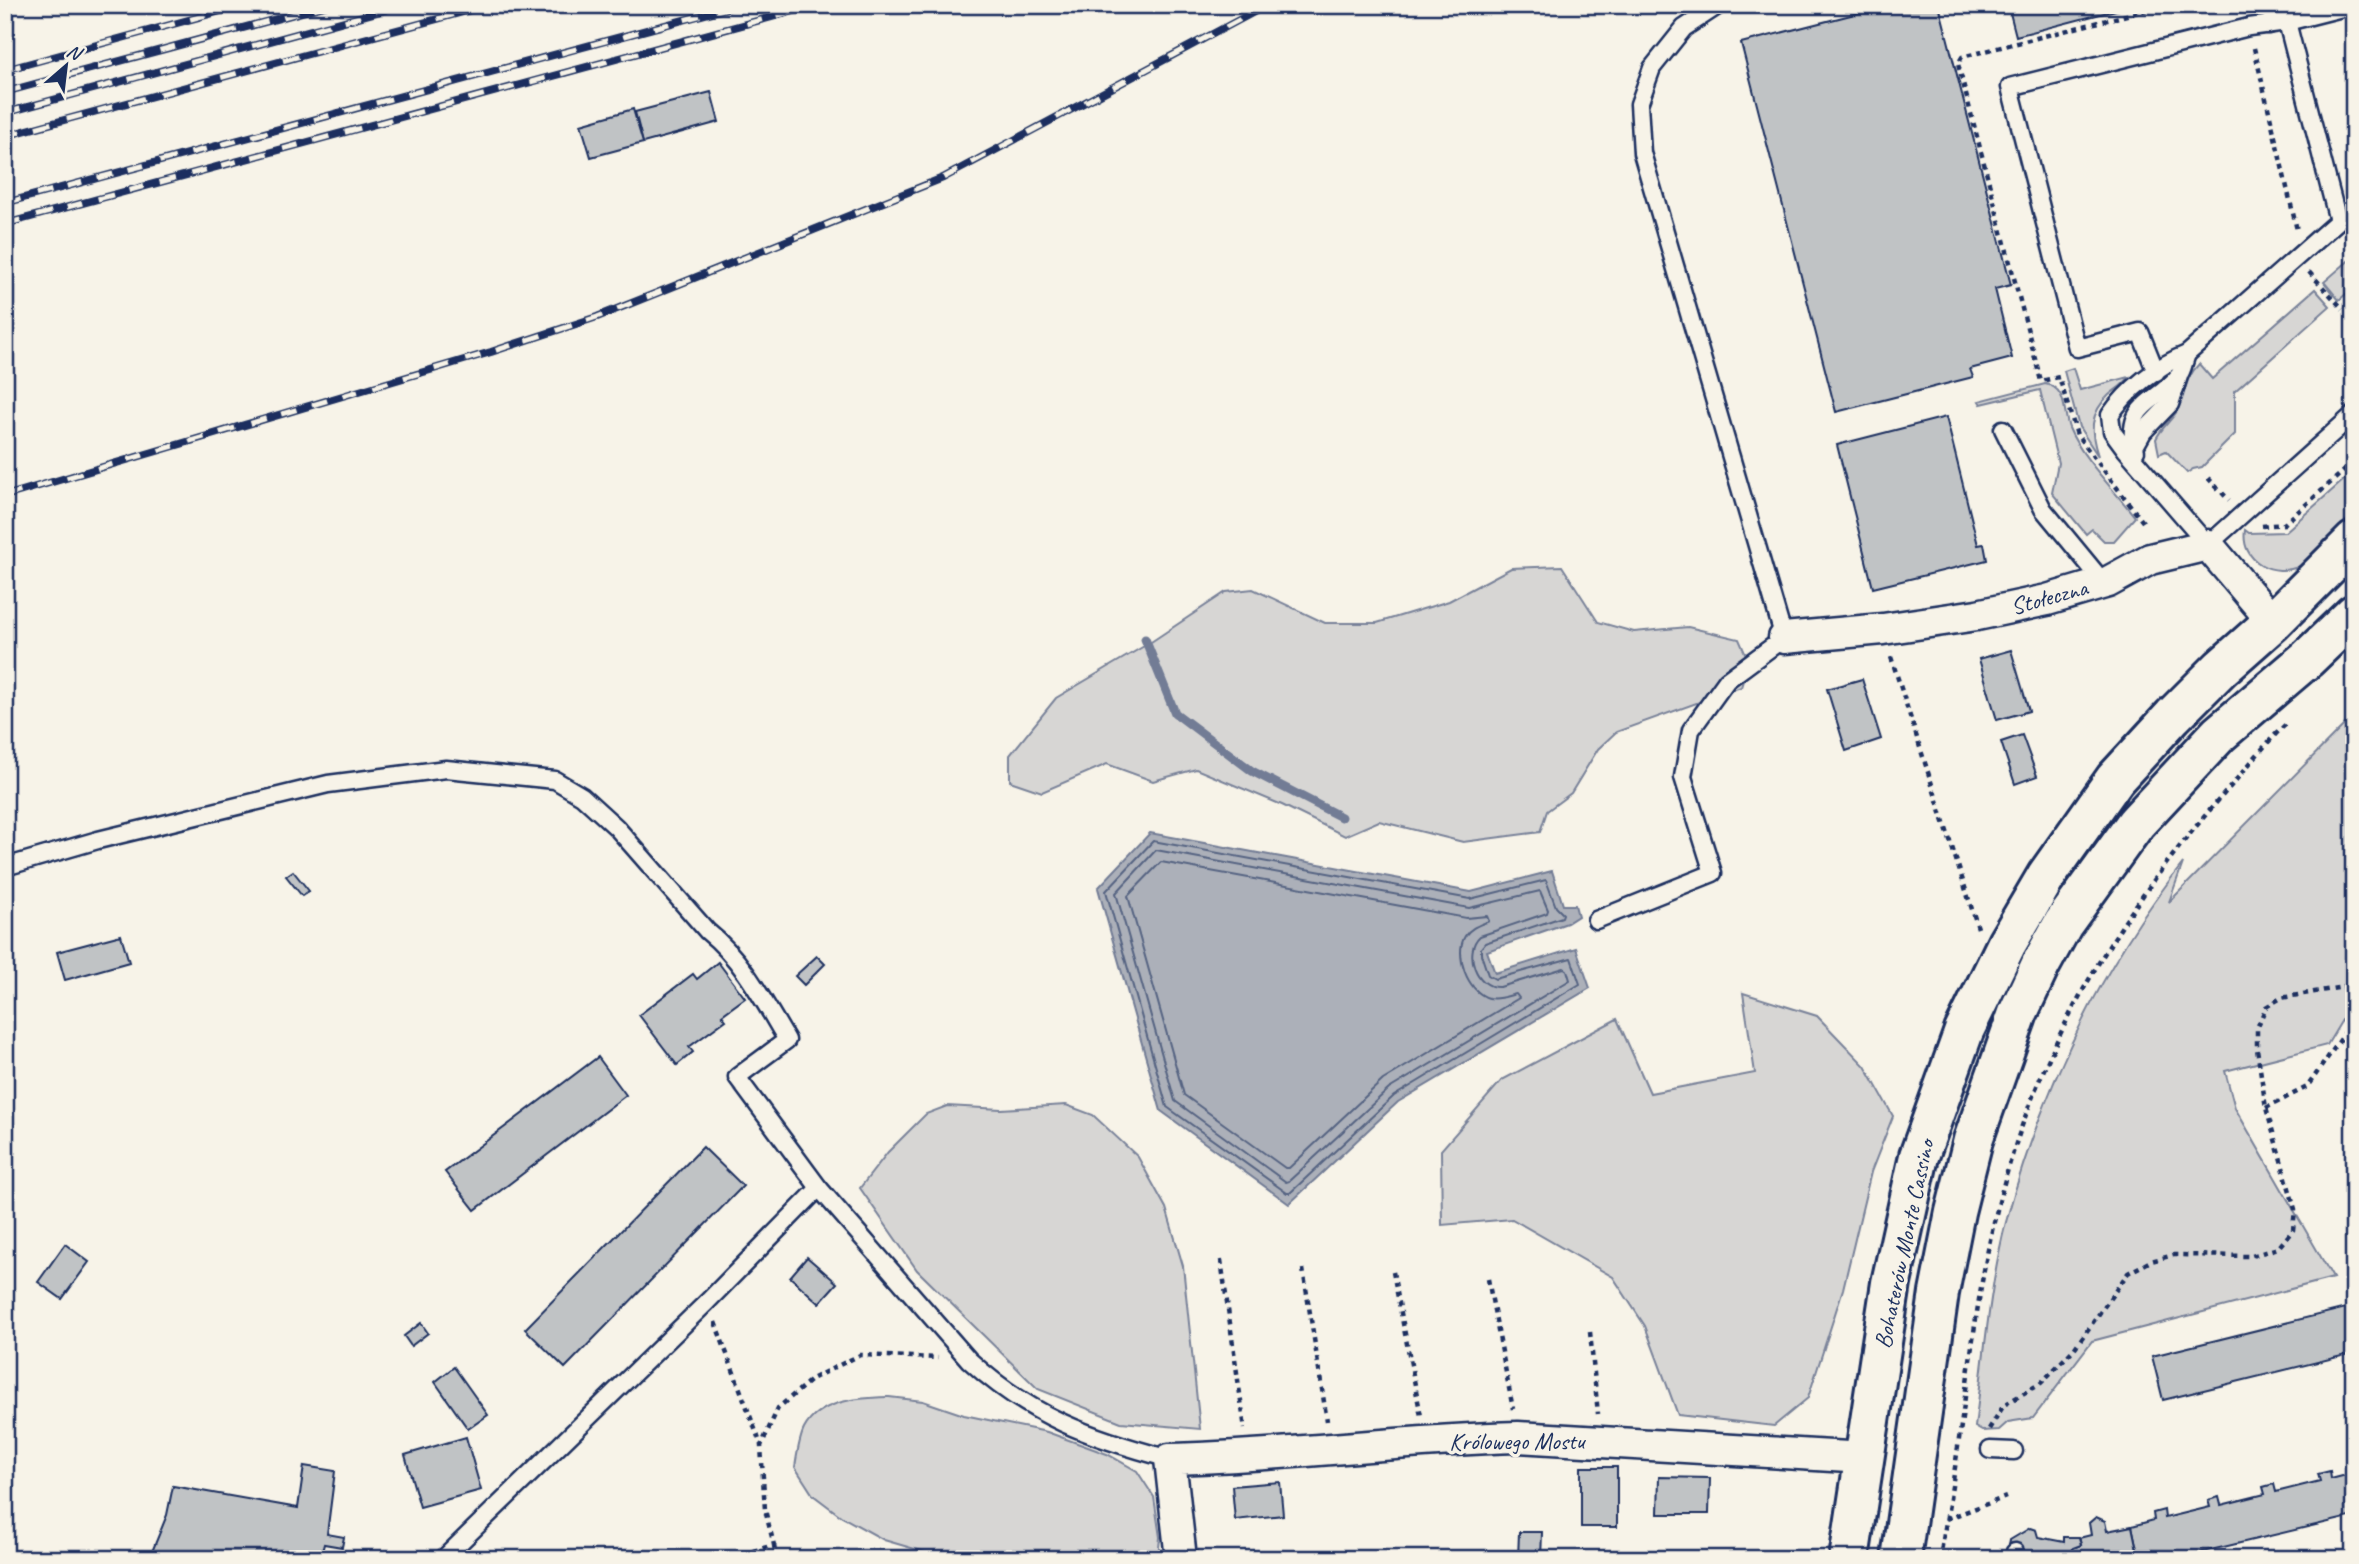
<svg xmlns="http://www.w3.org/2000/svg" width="2359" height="1564" font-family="Caveat,sans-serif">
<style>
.green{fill:#d7d6d4;stroke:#798299;stroke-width:2}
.water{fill:#acb0b9;stroke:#727c95;stroke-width:2}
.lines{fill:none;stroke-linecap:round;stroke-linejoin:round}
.shore{stroke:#556382;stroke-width:2}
.stream{stroke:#727c95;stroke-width:9}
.building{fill:#c0c3c5;stroke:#1b2f5e;stroke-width:2}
.lane-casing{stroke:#1b2f5e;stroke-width:21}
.street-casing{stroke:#1b2f5e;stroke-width:35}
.secondary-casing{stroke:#1b2f5e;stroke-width:44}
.path{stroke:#1b2f5e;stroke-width:4.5;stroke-dasharray:5 5;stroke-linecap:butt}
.lane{stroke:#f7f3e8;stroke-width:16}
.street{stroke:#f7f3e8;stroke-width:30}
.secondary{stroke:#f7f3e8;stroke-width:38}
.rail-casing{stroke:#1b2f5e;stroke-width:8}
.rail{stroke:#f7f3e8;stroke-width:5;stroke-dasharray:16;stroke-linecap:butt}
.labels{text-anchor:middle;stroke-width:7;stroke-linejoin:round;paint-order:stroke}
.street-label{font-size:24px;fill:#1b2f5e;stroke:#f7f3e8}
</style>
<rect width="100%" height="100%" fill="#f7f3e8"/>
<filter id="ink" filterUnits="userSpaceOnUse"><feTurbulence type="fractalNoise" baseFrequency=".0143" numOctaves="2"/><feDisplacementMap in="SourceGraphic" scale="14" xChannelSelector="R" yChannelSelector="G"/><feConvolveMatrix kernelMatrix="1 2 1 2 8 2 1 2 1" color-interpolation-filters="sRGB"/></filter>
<g filter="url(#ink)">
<g class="green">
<path d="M2354 256V287L2339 300 2324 282Z"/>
<path d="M2315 289 2330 306 2235 391V434L2202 467 2193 469 2187 473 2166 451 2159 454 2156 439C2161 428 2171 421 2177 411 2187 393 2183 380 2199 364L2212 379Z"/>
<path d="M2073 368 2080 390 2129 377C2124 385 2116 389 2109 395 2089 414 2090 432 2098 456L2079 427 2064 371Z"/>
<path d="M2045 384C2067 387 2063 412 2069 428 2081 457 2116 492 2135 517L2114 541H2104L2092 529 2086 534 2052 493 2058 463 2040 390 1981 404 1979 401Z"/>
<path d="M2354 471V513L2300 566C2274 578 2240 562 2245 530L2249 533 2285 532Z"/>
<path d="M1562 566 1598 622 1634 632 1688 627 1739 639 1749 662 1741 687 1616 732 1598 749 1571 793 1547 811 1540 832 1463 842 1379 821 1345 836 1282 805 1196 769 1153 781 1107 764 1042 792 1010 781V755L1056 698 1151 642 1226 592 1253 589 1325 623H1377L1449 601 1511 568Z"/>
<path d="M2354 715V1000L2327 1045 2225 1071 2235 1108 2333 1278 2092 1341 2033 1418 2008 1422 1999 1430 1982 1431 1975 1427C1984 1359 1989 1288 2006 1222 2042 1090 2098 970 2183 863L2169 902Z"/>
<path d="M1743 993 1817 1016 1865 1066 1893 1116 1871 1172 1843 1289 1808 1398 1774 1426 1678 1415 1645 1326 1613 1277 1512 1219 1442 1225 1441 1150 1502 1080 1617 1019 1650 1093 1755 1073Z"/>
<path d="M1066 1105 1093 1115 1138 1157 1166 1208 1183 1266 1200 1429 1121 1422 1038 1389 917 1270 860 1188 888 1152 926 1114 947 1106 1001 1109Z"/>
<path d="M889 1397 923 1401 964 1415 1047 1432 1107 1454 1137 1471 1154 1497 1160 1537 1158 1559H949L884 1540 842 1517 813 1495 795 1467C797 1455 799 1439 804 1429 820 1399 860 1398 889 1397Z"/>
</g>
<path class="water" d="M1150 833 1471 892 1552 871 1563 905H1575L1578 916 1567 923 1487 951 1495 973 1576 948 1590 988 1398 1102 1289 1204 1161 1111 1098 888Z"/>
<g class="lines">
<g class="shore">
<path d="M1153 841 1470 899 1546 880 1556 907 1563 914 1562 917 1485 943 1481 948V954L1488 975 1495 979 1571 958 1580 984 1394 1096 1290 1193H1287L1167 1107 1106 891Z"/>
<path d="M1156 850 1469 908 1540 891 1548 910 1547 913 1480 936C1463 951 1476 989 1500 987L1564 968 1567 970 1570 980 1389 1089 1289 1181 1286 1182 1175 1101 1116 893Z"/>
<path d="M1161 862 1466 918 1487 916 1489 921C1480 925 1471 927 1465 936 1454 954 1467 992 1489 998 1498 1000 1507 996 1516 994L1519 998 1383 1080 1289 1168H1285L1184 1095 1128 896Z"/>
</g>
<path class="stream" d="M1145 639 1175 713 1252 771 1341 817"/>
</g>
<g class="building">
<path d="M1890 5H1939L2011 285 1995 289 2012 358 1970 369 1973 377 1836 412 1741 43Z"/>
<path d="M2008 5H2135L2016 36Z"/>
<path d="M711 92 719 122 643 143 635 112Z"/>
<path d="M633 109 643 143 591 157 581 124Z"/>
<path d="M1946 417 1978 545 1984 544 1987 560 1873 588 1837 445Z"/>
<path d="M2011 650 2029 711 1997 720 1979 659Z"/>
<path d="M1862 679 1881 739 1846 751 1827 689Z"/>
<path d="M2022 735 2037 776 2015 784 2001 742Z"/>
<path d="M293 871 309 891 302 896 286 876Z"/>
<path d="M121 935 129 962 65 980 57 952Z"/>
<path d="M817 956 825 964 804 985 795 976Z"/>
<path d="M718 962 745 998 722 1015 726 1020 689 1047 693 1052 677 1065 639 1015 693 974 697 979Z"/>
<path d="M598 1057 626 1095 475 1210 445 1172Z"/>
<path d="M703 1147 743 1186 565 1368 525 1329Z"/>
<path d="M65 1244 89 1262 62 1299 38 1282Z"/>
<path d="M807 1257 837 1283 819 1303 790 1277Z"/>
<path d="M2354 1306V1353L2163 1400 2152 1356Z"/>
<path d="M421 1323 428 1333 411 1346 404 1336Z"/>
<path d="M454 1367 488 1415 468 1429 435 1382Z"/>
<path d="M466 1437 481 1490 420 1507 405 1455Z"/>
<path d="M2352 1464H2354V1516L2173 1559H2139L2132 1526 2154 1520 2153 1513 2164 1510 2165 1518 2210 1507 2208 1500 2219 1497 2221 1505 2265 1494 2263 1487 2274 1484 2276 1492 2320 1481 2318 1474 2330 1471 2331 1479 2354 1473Z"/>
<path d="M304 1466 335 1471 327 1534 344 1537 342 1547 324 1544 320 1559H149L167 1515 173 1486 298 1508Z"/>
<rect x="1581" y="1467" width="36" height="60"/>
<path d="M1659 1477 1710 1478 1709 1514H1658Z"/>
<path d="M1280 1482 1283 1515 1235 1520 1232 1486Z"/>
<path d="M2096 1517 2105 1521 2107 1531 2132 1526 2139 1559H2071L2073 1548 2081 1545 2079 1538 2091 1535 2089 1523Z"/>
<path d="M2030 1528 2036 1530 2038 1537 2064 1542V1537H2079L2081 1545 2073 1548 2071 1559H2007L2010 1540Z"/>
<path d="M1519 1532H1542L1541 1559H1518Z"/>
</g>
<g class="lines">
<g class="lane-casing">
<g id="lane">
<path d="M2287 22 2338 221 2187 354C2158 365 2127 390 2110 415L2112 431 2126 450 2208 545 2354 414"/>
<path d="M2268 25 2280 5"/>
<path d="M2156 372 2140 332 2077 348 2010 87 2249 27 2287 22 2354 5"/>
<path d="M2003 429 2043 509 2104 583"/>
<path d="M2134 448C2126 401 2156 405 2179 375 2183 370 2184 361 2187 354"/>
<path d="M2136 451 2134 448 2143 432 2170 404 2179 376"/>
<path d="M5 867 98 840 328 784 446 769 555 780 582 796 616 827 707 931C743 960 763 1000 787 1040L737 1077 819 1188 969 1360C1031 1417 1091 1438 1170 1459"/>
<path d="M1596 920 1713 873 1683 777 1691 730 1727 680 1784 638 1642 153 1639 104 1652 68 1684 28 1719 5"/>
<path d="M1990 1450 2014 1451"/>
<path d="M443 1559 707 1302 819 1188"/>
<path d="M2014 1559 2015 1552"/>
</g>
</g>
<g class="street-casing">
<g id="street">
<path d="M1784 638 1883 629 1977 615 2047 600 2108 582 2150 559 2208 545 2273 622"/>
<path d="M1181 1559 1170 1459C1286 1456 1402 1440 1518 1437L1865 1458"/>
</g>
</g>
<g class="secondary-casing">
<g id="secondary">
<path d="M1849 1559 1891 1283 1919 1156 1964 1031 2007 943 2047 875 2115 779 2173 716 2221 668 2273 622 2354 541"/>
<path d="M1901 1559 1939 1293 1955 1212 1973 1140 2018 1013 2041 964 2063 924 2136 823 2219 734 2307 659 2354 614"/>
</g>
</g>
<g class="path">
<path d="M2254 48 2297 230"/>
<path d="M2309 272 2343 309"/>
<path d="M2208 478 2229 500"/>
<path d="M2143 522 2077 435 2059 377 2041 381 1958 64 1962 57 2166 5"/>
<path d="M2262 526 2284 524 2354 462"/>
<path d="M1891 657 1978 928"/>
<path d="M2266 1108 2307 1087 2354 1020"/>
<path d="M1221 1260 1245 1429"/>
<path d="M1303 1269 1327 1421"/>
<path d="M1393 1272 1421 1416"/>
<path d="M1488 1279 1513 1409"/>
<path d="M715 1322 761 1445"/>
<path d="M1590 1332 1598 1414"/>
<path d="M1989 1429 2004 1405 2041 1383 2074 1349 2128 1273 2151 1261 2174 1255 2252 1256 2278 1248 2293 1230 2295 1209 2266 1108 2257 1049V1028L2266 1007 2281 998 2354 985"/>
<path d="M1946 1519 2006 1497"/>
<path d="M774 1545 776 1559"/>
<path d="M724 1559 774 1545 765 1510 761 1446 778 1408 813 1378 860 1355 938 1358"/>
<path d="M1940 1559C1946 1519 1954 1479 1959 1439 1971 1358 1979 1277 2000 1198 2041 1039 2121 909 2230 787 2248 766 2266 743 2286 724"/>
</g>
<use href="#lane" class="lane"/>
<use href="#street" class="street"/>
<use href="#secondary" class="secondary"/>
<g class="rail-casing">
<g id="rail">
<path d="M5 70 243 5"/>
<path d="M5 92 328 5"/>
<path d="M5 113 403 5"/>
<path d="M5 136 489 5"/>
<path d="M5 203 739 5"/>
<path d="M5 224 816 5"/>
<path d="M5 496 491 352 597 317 943 178 1267 5"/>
</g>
</g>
<use href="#rail" class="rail"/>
</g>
</g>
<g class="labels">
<g class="street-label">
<text transform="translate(2049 597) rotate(-15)" y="8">Stołeczna</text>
<text transform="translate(1904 1244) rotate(-78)" y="8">Bohaterów Monte Cassino</text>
<text x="1517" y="1449">Królowego Mostu</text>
</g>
</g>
<rect width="2359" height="1564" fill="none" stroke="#f7f3e8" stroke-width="28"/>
<rect x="14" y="14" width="2331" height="1536" fill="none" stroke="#1b2f5e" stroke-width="2.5" filter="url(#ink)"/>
<g transform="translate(66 66) rotate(28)" stroke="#f7f3e8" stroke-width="5" paint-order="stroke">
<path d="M0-5L12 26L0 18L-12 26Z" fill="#1b2f5e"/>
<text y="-10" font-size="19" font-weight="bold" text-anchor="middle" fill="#1b2f5e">N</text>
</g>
</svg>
